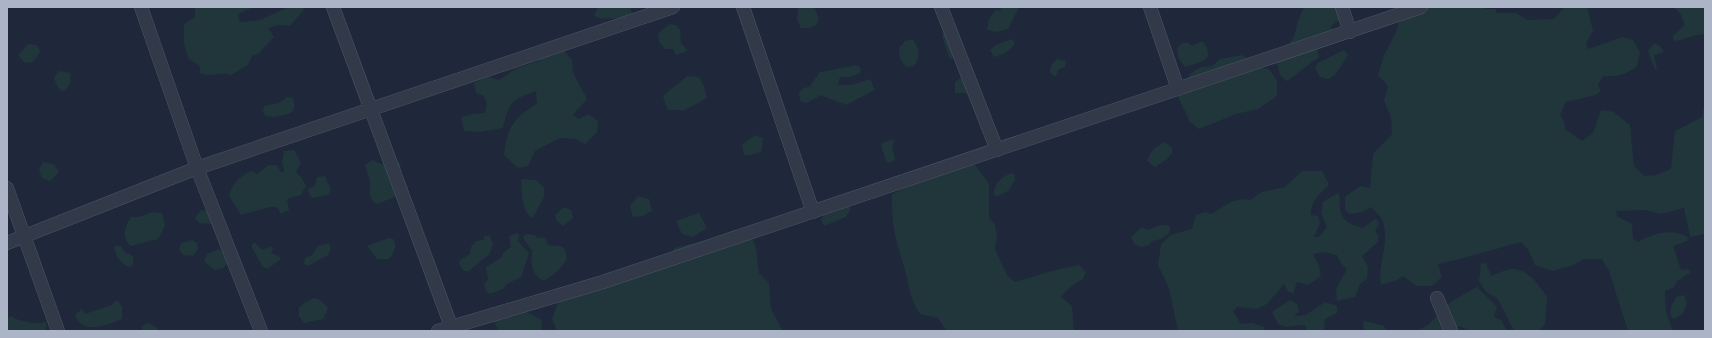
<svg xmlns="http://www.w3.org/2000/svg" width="1712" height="338" font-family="'Archivo Narrow',sans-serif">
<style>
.green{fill:#20363b}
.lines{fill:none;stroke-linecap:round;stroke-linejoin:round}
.street-casing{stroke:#4d5565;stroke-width:14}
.street{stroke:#323a4a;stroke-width:13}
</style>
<rect width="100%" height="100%" fill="#1e283a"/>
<g class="green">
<path d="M195 7H254L238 14 240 22 260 20 289 7H304L303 11 290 26 278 25 268 28 274 37 259 53 252 56 248 65 231 75C220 71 211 78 200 73V66L189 59 184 44V24L195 17Z"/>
<path d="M598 7H630L632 14 624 20C614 15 604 22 594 16Z"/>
<path d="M798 7H814L819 18 816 25 809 28H801L797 20Z"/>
<path d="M1000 7H1019L1008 29 996 32 987 30 989 19 995 10 1001 11Z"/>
<path d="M1304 7H1346V15L1331 26 1333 44 1316 47 1319 57 1287 81 1280 75 1276 60 1294 37 1298 21Z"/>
<path d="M1410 7H1483L1486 9H1495L1497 13H1516L1527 20 1554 19 1565 7H1587L1593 31 1586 43 1588 49 1623 37 1633 40 1640 52 1637 66C1626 75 1617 77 1603 76L1598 85 1601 91 1596 95 1566 102 1560 115 1564 121 1565 129 1582 141 1593 133 1601 110 1614 112 1630 125 1634 166 1645 176 1656 175 1671 169 1675 131 1702 117 1705 100V234L1690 237 1684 208 1661 214 1645 210 1616 211 1617 216 1632 224 1633 239 1638 242C1654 233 1671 228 1688 237L1687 241 1673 246 1681 270 1688 269 1691 272 1677 281 1674 287 1665 291 1666 312 1673 331H1628L1609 271 1602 259H1584L1573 265 1552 271 1535 265 1528 249 1521 242 1460 259 1438 264 1442 277 1432 286H1416L1403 276 1397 280 1381 285C1377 265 1390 243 1383 222 1381 217 1375 211 1371 207L1362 212 1350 214 1345 210V197L1360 186 1370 188 1373 154 1392 134 1391 117 1384 101 1388 86 1378 75 1384 55 1396 32 1401 15Z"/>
<path d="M1673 7H1705V34C1694 34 1685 40 1674 41L1673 36 1685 25 1680 13Z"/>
<path d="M669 24 676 25 680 30 681 43 687 50 685 52 676 55 673 49H665L659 42 658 34Z"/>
<path d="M944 31 957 55 951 59 949 57 942 36Z"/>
<path d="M913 39C919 49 921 56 914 66L906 67 900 59 899 48 905 41Z"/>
<path d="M1012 39 1015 43C1010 51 1003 55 994 57L990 50 996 45Z"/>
<path d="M1202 41 1207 47 1208 56 1203 61 1185 67 1178 57 1177 48 1182 43H1188L1192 46Z"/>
<path d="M1654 43 1660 46 1664 52 1654 55 1657 69 1655 70 1648 51Z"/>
<path d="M28 44 37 45 40 51 38 56 31 63 24 62 18 55Z"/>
<path d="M1344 50 1348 55 1335 75 1328 79 1320 77 1315 68 1318 63Z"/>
<path d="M564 51 572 60 573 73 587 99 573 115 579 119 588 114 598 121 597 132 585 144 576 139 560 138 535 151 528 166 518 168 504 155C507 128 513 118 537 104L536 91C512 100 509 101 503 128L479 132 464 131 461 117 473 114 485 113 487 104 484 96 476 93 474 83 488 77 499 80 517 68 539 61 544 56Z"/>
<path d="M1242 55 1258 67 1269 69 1277 81V96L1258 109 1236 114 1199 129 1190 122 1177 95 1191 73 1201 67 1212 66 1220 59Z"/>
<path d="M1057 59 1066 61 1065 67 1059 69 1055 77 1050 72 1051 66Z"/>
<path d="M858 65 861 70 860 73 851 77H840L838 85H852L870 79 875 90 846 105 821 95 806 103 800 101 799 93 802 89 810 86 820 72Z"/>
<path d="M59 71 71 73 70 83 66 90 61 91 57 86 54 78Z"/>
<path d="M964 75 971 85 966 93H955V82Z"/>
<path d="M687 76 699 77 704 87 707 98 685 110H668L663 97C670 88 679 84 687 76Z"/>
<path d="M287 97 293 98C297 114 291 113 279 116 274 117 271 117 266 116L263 112 264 106 279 103Z"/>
<path d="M755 135 763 138 761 152 750 155H744L742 145Z"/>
<path d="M892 140H895L892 146 895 159 892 162 887 163 881 146 883 143Z"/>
<path d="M1164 142 1172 147V153L1166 160 1155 167 1147 161C1150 151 1155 147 1164 142Z"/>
<path d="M294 150 301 163 296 172 302 178 306 186 301 195 287 199 289 210 281 214 277 207H270L241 215 229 196C232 184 240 175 252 171L257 174 269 165H277L281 172 284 171 282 162 284 151Z"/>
<path d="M968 159 976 166 989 184V217L995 225 997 238 995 249 1007 275 1015 282 1052 271 1079 265 1086 272 1083 279 1070 287 1061 297 1072 306 1074 331H947L938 318 920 314C909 297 910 288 905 270 896 240 891 226 892 194Z"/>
<path d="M372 160 381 164 395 160 401 164C398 175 405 179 408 189L400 195 377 204C368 198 370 193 370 184 370 178 367 171 365 165Z"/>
<path d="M43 162 54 164 59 172 50 181 42 178 39 170Z"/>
<path d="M1302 171H1322L1329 185C1320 194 1310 201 1311 215L1318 216 1320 223 1314 237H1319L1327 227 1321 213 1323 202 1338 193C1341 199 1339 203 1340 209 1342 222 1352 225 1363 228L1376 218 1379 224 1375 231 1378 235V242L1362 256 1368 267 1367 279 1360 284 1355 297 1337 301 1336 289 1347 269 1340 262 1337 255 1323 252 1313 254 1319 266 1321 276 1308 285 1297 282 1293 294 1288 291 1284 284 1267 304 1257 309 1237 307 1233 311 1241 324 1252 323 1264 327 1263 331H1178L1169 288 1158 265 1161 244 1171 235 1192 229 1196 215 1205 212 1211 214 1231 202 1242 199 1250 200 1262 192 1285 187Z"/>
<path d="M1014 173 1015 180 1008 191 998 196 994 195C993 184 1004 174 1014 173Z"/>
<path d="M325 176 331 190 328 195 312 198 309 194 308 189 315 186 317 177Z"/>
<path d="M521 179 536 180 544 187V197L533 218C521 213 522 191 521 179Z"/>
<path d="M638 196 649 199 652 211 643 216 633 217 630 206Z"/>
<path d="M845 202 851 208 846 217 824 226 821 220 825 213Z"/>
<path d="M214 207 212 224 199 223 195 218 201 210 207 211Z"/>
<path d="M564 207 571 210 573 218 563 226 557 221 555 215Z"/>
<path d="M152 212 162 213 165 226 158 239 131 246C121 238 125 226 131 217H139Z"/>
<path d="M699 213 707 228 693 237 682 234 676 221Z"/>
<path d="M1161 225 1170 226 1169 233 1161 239 1152 241 1149 245 1141 247 1134 244 1131 237 1142 227 1147 230Z"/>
<path d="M736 229 751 235 756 248 759 273 769 283 771 309 783 331H557L552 319 558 302 582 280 610 281 629 266 651 270 667 268 674 248 707 240Z"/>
<path d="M518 233 519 236 518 241 529 253 521 277 507 284 503 289 490 294 486 291 484 284 488 279 486 267 501 258 503 253 511 247 509 236Z"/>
<path d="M526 234 535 235 537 238 545 237 548 245 561 246 565 250 567 259 558 271 544 281C531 275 531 263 532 251L523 238Z"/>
<path d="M485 236H490L493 245 489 254 469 271H464L459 264 460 260 470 254 471 247 476 241 483 240Z"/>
<path d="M389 238 393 239C398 247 394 253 389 259H377L367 246Z"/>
<path d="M192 240 197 243 198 249 194 255C186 256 182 257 179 249L181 243Z"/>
<path d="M255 242 262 250 272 246 273 249 271 253 280 257V260L267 269 263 267 251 246Z"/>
<path d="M329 243 331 249 328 255 308 266 304 264 305 258 312 255 318 246Z"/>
<path d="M116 246H121L126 253 130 254 134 258 133 264 130 267C121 265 116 256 114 248Z"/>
<path d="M219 249 226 254 229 262 223 268 215 270 204 262 207 254Z"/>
<path d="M1486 263 1491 276C1497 274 1506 269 1512 269 1529 269 1539 286 1547 297L1545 324 1539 331H1514L1498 299 1486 292 1479 281 1481 264Z"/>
<path d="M1477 287 1497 307 1494 317 1501 320 1507 331H1471L1459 326 1455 331H1416L1428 325 1452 301Z"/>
<path d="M1684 295 1687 303 1683 313 1675 319 1672 318C1668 310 1672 305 1676 297Z"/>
<path d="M314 298 320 300 328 308 323 319 304 323 299 316V308L304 303Z"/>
<path d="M1290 300 1297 304 1299 311 1294 316 1306 315 1325 302 1337 306V313L1325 319 1324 331H1307L1305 325 1286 327 1278 324 1272 312Z"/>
<path d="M115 301H118L122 307V319C106 325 83 336 75 315L82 309 85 314 112 305Z"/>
<path d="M523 310 542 320 541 331 498 330 494 321 501 314Z"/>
<path d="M11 316C22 323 34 324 46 322L47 328 43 331H7V318Z"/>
<path d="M1363 321C1370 321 1376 325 1383 325L1387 331H1364Z"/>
<path d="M148 323 157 328V331H142V326Z"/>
</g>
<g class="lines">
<g class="street-casing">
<g id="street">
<path d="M141 7 197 168 261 331"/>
<path d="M333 7 451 326"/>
<path d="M743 7 813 212"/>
<path d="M941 7 997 150"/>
<path d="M1150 7 1178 89"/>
<path d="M1342 7 1350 32"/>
<path d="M7 188 58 331"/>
<path d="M7 243 197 168 673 7"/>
<path d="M1437 298 1451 331"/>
<path d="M438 331 603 282 1421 7"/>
</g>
</g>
<use href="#street" class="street"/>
</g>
<rect width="1712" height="338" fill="none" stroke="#acb5c7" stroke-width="16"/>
</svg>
